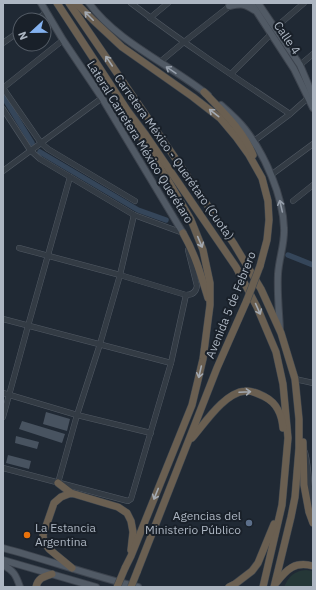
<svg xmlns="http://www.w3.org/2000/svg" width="316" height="590" font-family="'IBM Plex Sans',sans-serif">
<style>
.green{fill:#253737}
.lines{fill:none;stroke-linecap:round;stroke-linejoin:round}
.canal{stroke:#35465a;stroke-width:5.5}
.building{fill:#485360}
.minor-casing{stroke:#515963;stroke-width:6}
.major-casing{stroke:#3d444e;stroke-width:8}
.highway-casing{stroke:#3e464f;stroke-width:8}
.minor{stroke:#333b44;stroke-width:5}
.major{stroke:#515a65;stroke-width:6}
.highway{stroke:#6a5f51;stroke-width:7}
.highway-bridge-casing{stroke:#3e464f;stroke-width:8;stroke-linecap:butt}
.highway-bridge{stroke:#6a5f51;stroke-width:7}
.oneway{stroke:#a3a9b1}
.oneway2{stroke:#969fab}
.service-dot{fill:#5c6f8a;stroke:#192029;stroke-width:1.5}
.food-dot{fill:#e8710a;stroke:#192029;stroke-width:1.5}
.labels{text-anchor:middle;stroke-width:4;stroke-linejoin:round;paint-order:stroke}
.street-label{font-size:12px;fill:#adb6c2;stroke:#192029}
.poi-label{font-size:12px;fill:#adb6c2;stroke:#192029;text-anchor:end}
</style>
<rect width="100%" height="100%" fill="#202934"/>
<path class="green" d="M306 570 313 571V587H284C289 576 294 571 306 570Z"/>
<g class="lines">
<g class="canal">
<path d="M3 96 32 143"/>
<path d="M40 152 138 210 166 220"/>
<path d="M288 255 313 265"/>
</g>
</g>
<g class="building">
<path d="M46 412 70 419 67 431 43 424Z"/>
<path d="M22 421 65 434 62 443 19 429Z"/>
<path d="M16 436 39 442 37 449 15 443Z"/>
<path d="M8 455 31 461 29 469 6 463Z"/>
</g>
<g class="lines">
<g class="minor-casing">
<g id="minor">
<path d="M131 3C182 42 236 78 290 114"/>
<path d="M150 18 168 3"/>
<path d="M36 20 47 12"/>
<path d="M275 28 304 3"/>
<path d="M3 43 20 31"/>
<path d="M160 62 184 42 231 5"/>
<path d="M300 65 313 54"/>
<path d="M231 74 271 34"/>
<path d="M3 88 41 143 48 149 135 201"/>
<path d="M3 88 63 40"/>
<path d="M3 109 30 150 40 159 134 215 183 233V234"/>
<path d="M254 141 290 114 308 98"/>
<path d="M3 171 102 98"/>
<path d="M271 175 313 144"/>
<path d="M293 201 313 185"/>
<path d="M19 248 120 275 186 295"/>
<path d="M186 295C192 295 196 292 197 286L188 250"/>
<path d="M3 319 171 363"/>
<path d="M295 379 313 383"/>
<path d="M3 393 77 415 151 433"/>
<path d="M3 417 28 326 70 177"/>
<path d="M305 452C310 471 308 491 313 510"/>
<path d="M3 468 128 501 131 499 171 363 186 295"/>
<path d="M58 483 77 415 100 344 120 275 134 215"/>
</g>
</g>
<g class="major-casing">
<g id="major">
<path d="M41 3 63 40 102 98 183 233"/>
<path d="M89 3C117 42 171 65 208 95"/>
<path d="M251 3 294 69 313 108"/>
<path d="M258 3 300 65 313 96"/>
<path d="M229 6C241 4 244 3 254 10"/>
<path d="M221 105C229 112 239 121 245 129 265 155 283 196 284 228 285 243 279 258 278 274 277 292 279 311 280 329"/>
<path d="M3 548C48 560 92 576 138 587"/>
<path d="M3 560 96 587"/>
<path d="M3 565C14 571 16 575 20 587"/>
</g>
</g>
<g class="highway-casing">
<g id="highway">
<path d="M57 3 127 110 145 134 236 267 257 307 276 352 283 384 288 438 282 505 263 587"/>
<path d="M69 3 234 244 261 289 281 333 295 379 299 419V448L295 497 291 517 274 587"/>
<path d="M76 3 92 19 122 47 193 97 220 118 236 137 249 155 262 178 268 201 269 220 267 240 260 266"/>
<path d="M204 92C222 111 243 130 253 155"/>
<path d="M183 233C195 254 201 275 208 298"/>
<path d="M192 438C205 423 224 393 245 391 252 390 259 394 265 397 277 403 282 416 283 428"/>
<path d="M303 442 304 485 309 512 313 523"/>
<path d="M58 483 71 493"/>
<path d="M72 568 49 549 44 542 43 535 54 503 61 497 71 493 118 507 127 513 131 521 133 532 131 550"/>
<path d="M125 568 131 556 192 405 203 359 210 305V283L203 250 191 220 169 182 141 137 136 128"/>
<path d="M137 572 217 368 247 300"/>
<path d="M276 583C287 569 295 561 313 566"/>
<path d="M36 587C38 578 43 577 52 574"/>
<path d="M229 587 235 584 252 571 258 563 274 524"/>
</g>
</g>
<use href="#minor" class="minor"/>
<use href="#major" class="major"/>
<use href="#highway" class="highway"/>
<g class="highway-bridge-casing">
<g id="highway-bridge">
<path d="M247 300 260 266"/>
<path d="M117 587 125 568"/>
<path d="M131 587 137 572"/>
</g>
</g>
<use href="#highway-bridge" class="highway-bridge"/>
</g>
<defs><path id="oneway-shaft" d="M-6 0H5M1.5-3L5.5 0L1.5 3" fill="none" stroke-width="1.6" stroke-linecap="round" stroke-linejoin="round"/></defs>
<g class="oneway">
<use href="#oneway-shaft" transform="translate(89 16) rotate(-135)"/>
<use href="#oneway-shaft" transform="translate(109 61) rotate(-124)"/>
<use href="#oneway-shaft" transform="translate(214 113) rotate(-142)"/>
<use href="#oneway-shaft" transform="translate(200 242) rotate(67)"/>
<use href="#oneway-shaft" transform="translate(258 309) rotate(66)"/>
<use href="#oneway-shaft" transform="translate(200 372) rotate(103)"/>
<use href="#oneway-shaft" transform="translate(245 392) rotate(-3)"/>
<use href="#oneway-shaft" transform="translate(156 494) rotate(112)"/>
</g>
<g class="oneway2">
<use href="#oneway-shaft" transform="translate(171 70) rotate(-146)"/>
<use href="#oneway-shaft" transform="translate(281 206) rotate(-103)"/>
</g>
<circle class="service-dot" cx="249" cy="523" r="4"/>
<circle class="food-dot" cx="27" cy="535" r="4"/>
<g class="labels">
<g class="street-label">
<text transform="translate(287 38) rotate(56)" y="4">Calle 4</text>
<text transform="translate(140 142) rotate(58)" y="4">Lateral Carretera México Querétaro</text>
<text transform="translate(174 157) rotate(55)" y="4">Carretera México - Querétaro (Cuota)</text>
<text transform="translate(231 305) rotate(-68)" y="4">Avenida 5 de Febrero</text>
</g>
<g class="poi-label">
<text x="241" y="520">Agencias del<tspan x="241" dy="14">Ministerio Público</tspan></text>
<text x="35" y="532" text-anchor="start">La Estancia<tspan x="35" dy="14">Argentina</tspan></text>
</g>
</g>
<rect width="316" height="590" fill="none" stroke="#adb6c2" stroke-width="8"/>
<g transform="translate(32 32) rotate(248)"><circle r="19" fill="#192029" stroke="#545c66"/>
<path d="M0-3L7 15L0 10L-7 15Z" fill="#84b2f0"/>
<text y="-6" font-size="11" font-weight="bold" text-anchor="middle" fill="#adb6c2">N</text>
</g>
</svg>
